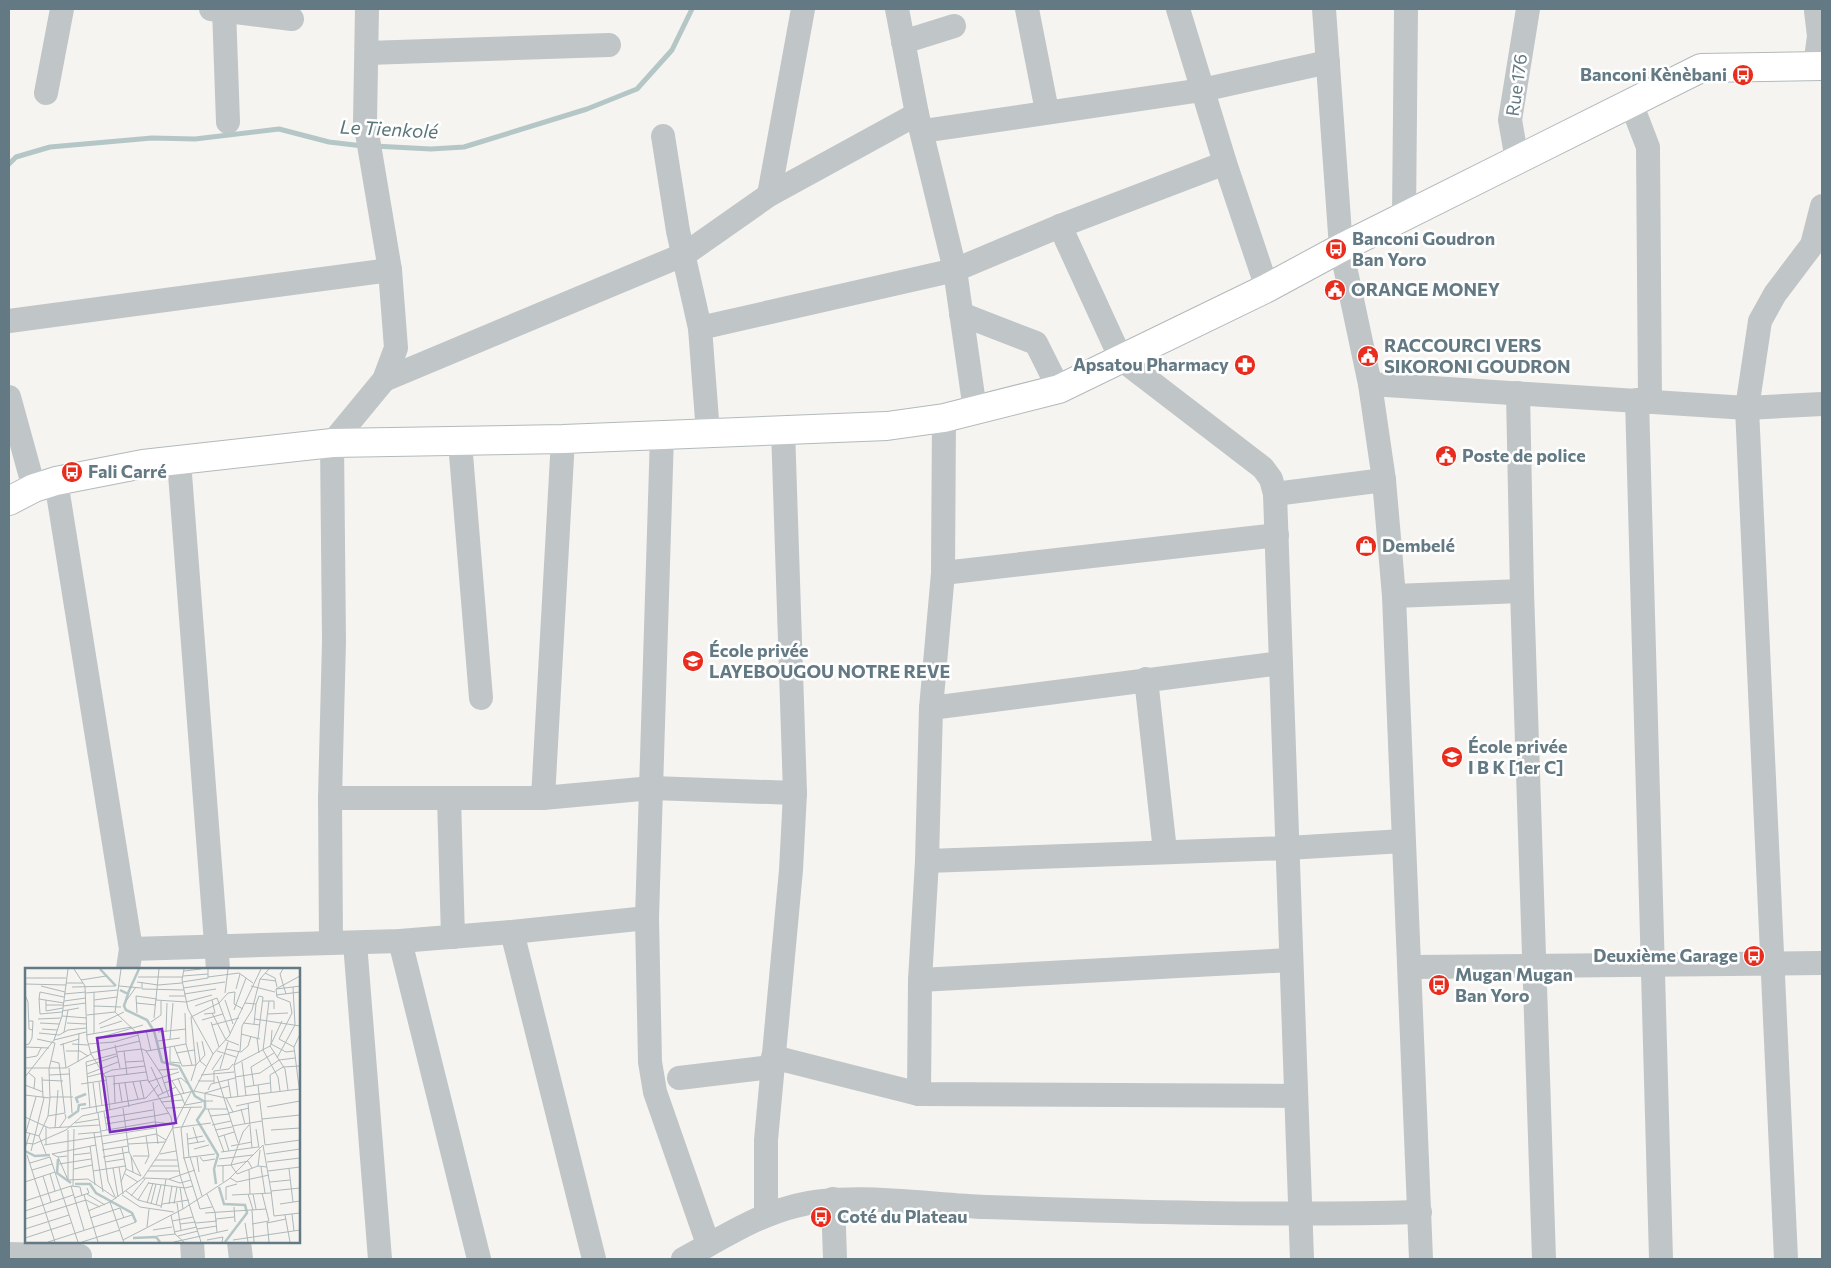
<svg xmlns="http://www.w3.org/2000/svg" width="1831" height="1268" font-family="Commissioner,sans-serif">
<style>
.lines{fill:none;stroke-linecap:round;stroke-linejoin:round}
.stream{stroke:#b5c6c7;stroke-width:5}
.major-casing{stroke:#b3b9bb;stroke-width:30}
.minor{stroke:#c0c5c7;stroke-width:24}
.major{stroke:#fff;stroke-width:28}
.labels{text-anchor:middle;stroke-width:5;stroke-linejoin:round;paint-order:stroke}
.poi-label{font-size:18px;font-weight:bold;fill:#637983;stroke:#fff;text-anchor:start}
.street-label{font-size:18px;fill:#637983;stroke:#fff}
.water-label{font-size:19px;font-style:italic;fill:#597679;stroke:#fff}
.inset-river{fill:none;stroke:#b5c6c7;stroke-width:2.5}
.inset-road{fill:none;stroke:#aeb8ba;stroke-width:1}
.view{fill:#7b2cbf;fill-opacity:0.15;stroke:#7b2cbf;stroke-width:2.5}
.inset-edge{fill:none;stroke:#637983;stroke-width:2.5}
</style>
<rect width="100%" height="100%" fill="#f5f4f0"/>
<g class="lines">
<g class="stream">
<path d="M374 146 431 149 464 147 587 109 637 89 672 50 692 9"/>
<path d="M9 164 16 157 50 147 152 138 195 139 279 129 329 142 363 146"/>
</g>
<g class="major-casing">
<path id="major" d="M9 501 34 488 56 481 143 464 332 443 563 439 887 426 944 418 1059 389 1267 288 1341 248 1701 68 1822 66"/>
</g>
<g class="minor">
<path d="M211 9 292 19"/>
<path d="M224 9 228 122"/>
<path d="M897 9 917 114 955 270 975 410"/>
<path d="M1027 9 1047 111"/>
<path d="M1178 9 1225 163 1267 288"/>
<path d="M1324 9 1341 248 1370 384 1384 480 1394 596 1421 1259"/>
<path d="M903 42 954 26"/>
<path d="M367 53 609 45"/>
<path d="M1815 66 1819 36 1816 11"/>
<path d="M46 93 62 9"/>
<path d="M1631 103 1648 147 1650 402"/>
<path d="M923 131 1202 90 1328 62"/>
<path d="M663 136 678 231 700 328 708 433"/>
<path d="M1517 160 1510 120 1528 9"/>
<path d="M769 195 803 9"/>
<path d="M1404 217 1406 9"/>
<path d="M1060 226 1121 359 1263 468 1271 479 1275 494 1302 1259"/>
<path d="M961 314 1036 343 1059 389"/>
<path d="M9 321 390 270"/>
<path d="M700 328 955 270 1060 226 1225 163"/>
<path d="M384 380 685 254 769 195 917 114"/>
<path d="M1370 384 1747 408 1822 404"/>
<path d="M1518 393 1522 591 1544 1259"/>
<path d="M9 397 34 488"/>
<path d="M1637 400 1661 1259"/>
<path d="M662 435 647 918 650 1062 655 1092 708 1244"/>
<path d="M460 442 481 698"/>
<path d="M179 461 218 969"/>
<path d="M56 481 131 949 128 969"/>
<path d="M1275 494 1384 480"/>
<path d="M943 573 1277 535"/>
<path d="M1394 596 1522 591"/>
<path d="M1146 679 1165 851"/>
<path d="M931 708 1281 663"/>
<path d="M330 798H543L652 788 795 793"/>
<path d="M449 798 453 937"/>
<path d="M543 798 563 439"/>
<path d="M927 861 1288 848 1403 841"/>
<path d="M512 932 594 1259"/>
<path d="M400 941 479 1259"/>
<path d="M331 943 330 798 334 641 332 443 384 380 396 348 390 270 365 121 367 9"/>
<path d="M355 943 380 1259"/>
<path d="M131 949 400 941 512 932 647 918"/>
<path d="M1411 967 1822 963"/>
<path d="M920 980 1291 960"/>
<path d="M773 1057 919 1094 1296 1096"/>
<path d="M679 1078 772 1067"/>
<path d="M919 1094 920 980 927 861 931 708 943 573 944 418"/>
<path d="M833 1199 835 1259"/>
<path d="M766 1215V1140L791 870 795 793 783 429"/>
<path d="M192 1242 193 1259"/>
<path d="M239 1242 241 1259"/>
<path d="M9 1254 80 1256"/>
<path d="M683 1259C719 1240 755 1216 795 1206 850 1191 928 1205 986 1207 1131 1212 1275 1216 1420 1212"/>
<path d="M1786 1259 1747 408 1760 321 1775 294 1812 245 1822 206"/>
</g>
<use href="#major" class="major"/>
</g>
<defs>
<g id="bus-disc" transform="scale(1.125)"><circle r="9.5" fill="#e82c1d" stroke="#fff"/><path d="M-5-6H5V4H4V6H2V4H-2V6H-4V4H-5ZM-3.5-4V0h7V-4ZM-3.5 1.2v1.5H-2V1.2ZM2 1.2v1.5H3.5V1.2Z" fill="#fff"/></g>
<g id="civic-disc" transform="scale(1.125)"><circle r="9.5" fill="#e82c1d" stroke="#fff"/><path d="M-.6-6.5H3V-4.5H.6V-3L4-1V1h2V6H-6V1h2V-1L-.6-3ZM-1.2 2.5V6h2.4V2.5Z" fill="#fff"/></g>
<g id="pharmacy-disc" transform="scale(1.125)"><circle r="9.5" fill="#e82c1d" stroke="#fff"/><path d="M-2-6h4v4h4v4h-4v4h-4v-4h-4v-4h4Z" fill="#fff"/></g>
<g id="shop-disc" transform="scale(1.125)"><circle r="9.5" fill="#e82c1d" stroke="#fff"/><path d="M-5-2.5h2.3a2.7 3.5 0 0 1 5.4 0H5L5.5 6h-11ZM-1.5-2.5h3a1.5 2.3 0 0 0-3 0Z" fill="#fff"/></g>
<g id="school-disc" transform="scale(1.125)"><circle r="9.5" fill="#e82c1d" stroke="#fff"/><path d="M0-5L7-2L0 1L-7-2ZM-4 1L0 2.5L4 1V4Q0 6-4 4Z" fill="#fff"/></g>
</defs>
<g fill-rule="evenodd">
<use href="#bus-disc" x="1743" y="75"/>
<use href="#bus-disc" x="1336" y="249"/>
<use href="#civic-disc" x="1335" y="290"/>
<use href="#civic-disc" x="1368" y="356"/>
<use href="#pharmacy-disc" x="1245" y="365"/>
<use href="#civic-disc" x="1446" y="456"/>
<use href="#bus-disc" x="72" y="472"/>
<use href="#shop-disc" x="1366" y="546"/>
<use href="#school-disc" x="693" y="661"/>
<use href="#school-disc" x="1452" y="757"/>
<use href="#bus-disc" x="1754" y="956"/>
<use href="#bus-disc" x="1439" y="985"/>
<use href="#bus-disc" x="821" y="1217"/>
</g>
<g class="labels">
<g class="poi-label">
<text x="1727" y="81" text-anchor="end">Banconi Kènèbani</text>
<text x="1352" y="245">Banconi Goudron<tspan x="1352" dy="21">Ban Yoro</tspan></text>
<text x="1351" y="296">ORANGE MONEY</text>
<text x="1384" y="352">RACCOURCI VERS<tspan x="1384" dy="21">SIKORONI GOUDRON</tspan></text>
<text x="1229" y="371" text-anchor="end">Apsatou Pharmacy</text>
<text x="1462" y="462">Poste de police</text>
<text x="88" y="478">Fali Carré</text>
<text x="1382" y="552">Dembelé</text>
<text x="709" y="657">École privée<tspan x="709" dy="21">LAYEBOUGOU NOTRE REVE</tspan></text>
<text x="1468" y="753">École privée<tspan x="1468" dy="21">I B K [1er C]</tspan></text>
<text x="1738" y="962" text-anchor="end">Deuxième Garage</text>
<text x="1455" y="981">Mugan Mugan<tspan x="1455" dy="21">Ban Yoro</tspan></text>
<text x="837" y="1223">Coté du Plateau</text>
</g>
<g class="street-label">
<text transform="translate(1517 85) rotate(-82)" y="6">Rue 176</text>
</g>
<g class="water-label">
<text transform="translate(389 129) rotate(3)" y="7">Le Tienkolé</text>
</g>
</g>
<g transform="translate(25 968)">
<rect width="275" height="275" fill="#f5f4f0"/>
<path class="inset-river" d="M75 1 91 18M95 22 103 26 99 38 101 42 122 52 129 63 137 94 154 98 170 128 180 134V140L172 152 193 187 189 201 191 216M103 25 114 1M53 135 51 130 61 126M43 150 53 143 54 137 61 136M0 183 10 188 25 187M33 191 32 205 46 215M50 216H65L71 225 107 245 111 254M194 219 199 236 220 237 222 245 200 274M108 270 131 269 135 274"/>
<path class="inset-road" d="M49 1 60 18 62 71 66 86 81 110 85 142M96 1 90 44 113 66 123 112 146 149 155 207 176 274M159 1 157 12 163 41 188 86M258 1 255 6 261 26M159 3 176 1M240 5 250 10 252 19M158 8 183 6M113 9H157M183 9 214 5 228 15M0 10H41M235 11 251 13M56 12 81 8M112 14 133 17M117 14V21L159 22M157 14 183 10V1M41 15H58M0 16 41 17M133 17 157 15M16 18 40 24M94 18 116 20M226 18 250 24M47 19 90 18M158 20 200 14M211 21 215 6M251 21 268 19M69 24V47M61 25 93 22M200 25 203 1M39 26 61 24M159 26 191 21M0 27 3 34 4 61 7 62M251 27 275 24M144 28H160M14 31 39 35M21 32V43L38 40M69 32 92 29M131 32 161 34 187 27M200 32 208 56M39 33 61 30M101 33 111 19M238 33H249V41M111 35 131 37M220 35 231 36 229 56M231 36 234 28 238 29 233 70M21 37H38M38 38 61 35M69 38 96 39M170 38 192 30 205 65M209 42 221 10M37 43 54 40M37 44 15 46 14 31 15 24 39 29M112 45 111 28 132 31M160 45 161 76 167 97M187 45 201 72 214 77M179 46 190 45 187 32M243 46 263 45M62 47 90 44M37 48 62 50M129 50 134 1M13 51 36 50M230 51 275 58M177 52 198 46M126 54 136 47V33M186 54 194 79M15 55 34 56M42 55 62 56M218 55 235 57M74 56 99 44M187 57 214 50M75 60 97 53M17 61 32 62M121 62 126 83M247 62 246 76 261 84 269 83M39 64 43 42M133 64 161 61M141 64 142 35M14 65 34 67 43 62 61 60M69 66V47M216 66 235 71M275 66 269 79 275 127M61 67 107 59M232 70 234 85M12 71 30 75 24 101 25 130M145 71 148 35M254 71 267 45 265 34 252 29 251 21 275 8M254 71 269 79M29 72 61 64M133 73 155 70M73 74V70L118 57M172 74 175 93 181 98M38 75 41 100M47 76 63 77M63 76 89 74 113 67M0 77 4 76 7 70 8 53H4M35 77 54 71M90 77 95 100M149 78 157 98 171 97 166 49 194 35 203 25 210 24 209 36 218 41M245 78 260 101 263 122M0 79 24 80M145 79V94L156 95M201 81 216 84 223 78 226 68M238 82 244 33M238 82 253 109 255 123M41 83H55L63 88M99 83 102 107M121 83 138 109M192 83 211 89M215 83 217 58 227 42 235 11 244 1M91 84 117 81 122 83 161 76M66 85 115 73M151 85 169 82M0 90 12 88 16 80M252 90 270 57 268 19 275 18M53 94 54 65M100 94 119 93M217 94 221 128M209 97 245 78 257 53M62 98 92 88M126 99 138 125M0 100H41L66 86M44 100 47 145M195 101 203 74M134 102 153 101M187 102 197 87M4 105 10 110 9 121M62 106 93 94M78 106 87 102 120 98M24 107 44 106M176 107 209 104M89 108 90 135M192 108 213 175M0 109 29 72 37 48 43 1M17 109 18 130M62 109 78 105M80 109 121 104M137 109 144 129M210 109 235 105 254 92 270 90M153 110 159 126M17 112 38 113M203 112 206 130M115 113 119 130M147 113 156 127M166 113 171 97 180 87 177 73M173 113H189M74 114 77 138M108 114 113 131M123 114 154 104M68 115 72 145M94 115 97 134M100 115 104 139M139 115 156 110 163 116M189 115V103L204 101 208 96M56 116 82 112M88 116 123 112M0 117 18 124M233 117 240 177M229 118 226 99 249 85M220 119 245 115M183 122 186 116 210 110M169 123 188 86 204 68 236 1M246 124 245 107 258 99 275 98M0 127 25 130 23 148 14 168M156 127 160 137 177 134M132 128 151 119M25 129H48M213 129 209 97 214 83M201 130 208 144M188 133H180V125L204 118M128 134 133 176M136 134 158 132M223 135 227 180M211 138 234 133M166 139 156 161 159 190 175 241 187 239M242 139 275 133M65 140 61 94 91 86M98 140 104 184 116 208M141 140 177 139M56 141 121 130 133 117M181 141H202M183 141 199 184M216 141 220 156M79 144 82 162M73 145 83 213 91 231M204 145 224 140M23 148 40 145 34 95 26 93M129 148 144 145M185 148 204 146M0 149 24 160 75 157M80 150 128 142M237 151 275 147M50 155 74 151M81 156 129 148M187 157 206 153M207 158 237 153M168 159 173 175M30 160 33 122M34 160 41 150 40 146M148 160 186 155M231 161 234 180M43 162V211M190 162 207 159M246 162 275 160M76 163 129 154 147 156M0 164 14 168 21 186M1 164 11 129M69 165 78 224M162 165 164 189M53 166 76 164M199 167 204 183M121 168 124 188M193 169 209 164M163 171 178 168M0 175 9 176 41 162 57 148 169 123 201 130 275 121M21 176V159M77 176 131 166 141 172M103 176 140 174M163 176 180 173M19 177 130 160M240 177 275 172M65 178 70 217M206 178 227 174M0 180 5 165M169 181 184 177M77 182 103 178M6 183 19 130M196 184 233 179M27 186 71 177M27 186 33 189 42 188M135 186 151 183M241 186 275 181M2 187 30 274M48 187 65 185M106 188 108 204M108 188H124L120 196M33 189 43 212 63 211 89 229M78 189 104 184M165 189 177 228M172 189 174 204M175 189 178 193 190 191M158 190 190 186M194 191 228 187M130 192H152M80 194 99 191M242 194 275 190M5 195 25 189 53 274M34 196 66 191M126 198H153M192 198 206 197 218 164 224 157M233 198 235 182M94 199 98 226M236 199 240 225M88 200 93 229M227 200 223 193 206 197 212 206 233 198 242 199M49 201 67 197M101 201 116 208M264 201 268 234M7 202 27 196M224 202 225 226M68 203 100 198M123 203H154M243 203 275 199M25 206 30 223M100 206 113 214M18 208 26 234M118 210 143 211 155 215 166 212M205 210 212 214 244 207M144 211 170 202M0 214 30 204M96 214 101 201 97 179M198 214V198M245 214 265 212M123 215 160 220 168 218M46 218 59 262M48 218 49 161M155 219 158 241M101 223 113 232 136 238M246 223 249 248 275 245M62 226 80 237M182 226 190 244 192 264M223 226 228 242M228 226 231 241M59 227 73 274M97 227 115 239 149 244M207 227 247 225M106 228 120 211M49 230 64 225 62 220M113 232 124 214M201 232V219L212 216M0 233 46 218 55 219 57 228M85 234 98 272M122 235 128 215M152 235 156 262M126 236 131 216M137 236 164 232M144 236 147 218M149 236 152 219M255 236 275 233M131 237 136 217M209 239 210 254M136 240 141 211M227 242 229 274M0 243 48 227M63 243 85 234 118 210 134 186 166 124M180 245 241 241M267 246 269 263M146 247 150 266 159 274M260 247 265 274M65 250 95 240 99 250M0 251 61 232 75 239M191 251 209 249M147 253 168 249M242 253 244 274M171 255 192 253M220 255 223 274M242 255 261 251M155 256 171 254M227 256 244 253 237 225M122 259 124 241M95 260 111 254M0 261 44 247M172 261 192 258M128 262 147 259M149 264 172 259M132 268 150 266M153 268 173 263M0 270 46 255M182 272 198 269 197 274M208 272 275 262M23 274 107 247M57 274 95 262M99 274 98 272 158 241 204 211 238 177 246 223 275 220M149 274 203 262"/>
<path class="view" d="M137 61 151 155 85 164 72 70Z"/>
<rect width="275" height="275" class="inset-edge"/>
</g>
<rect width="1831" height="1268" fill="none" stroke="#637983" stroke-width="20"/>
</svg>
